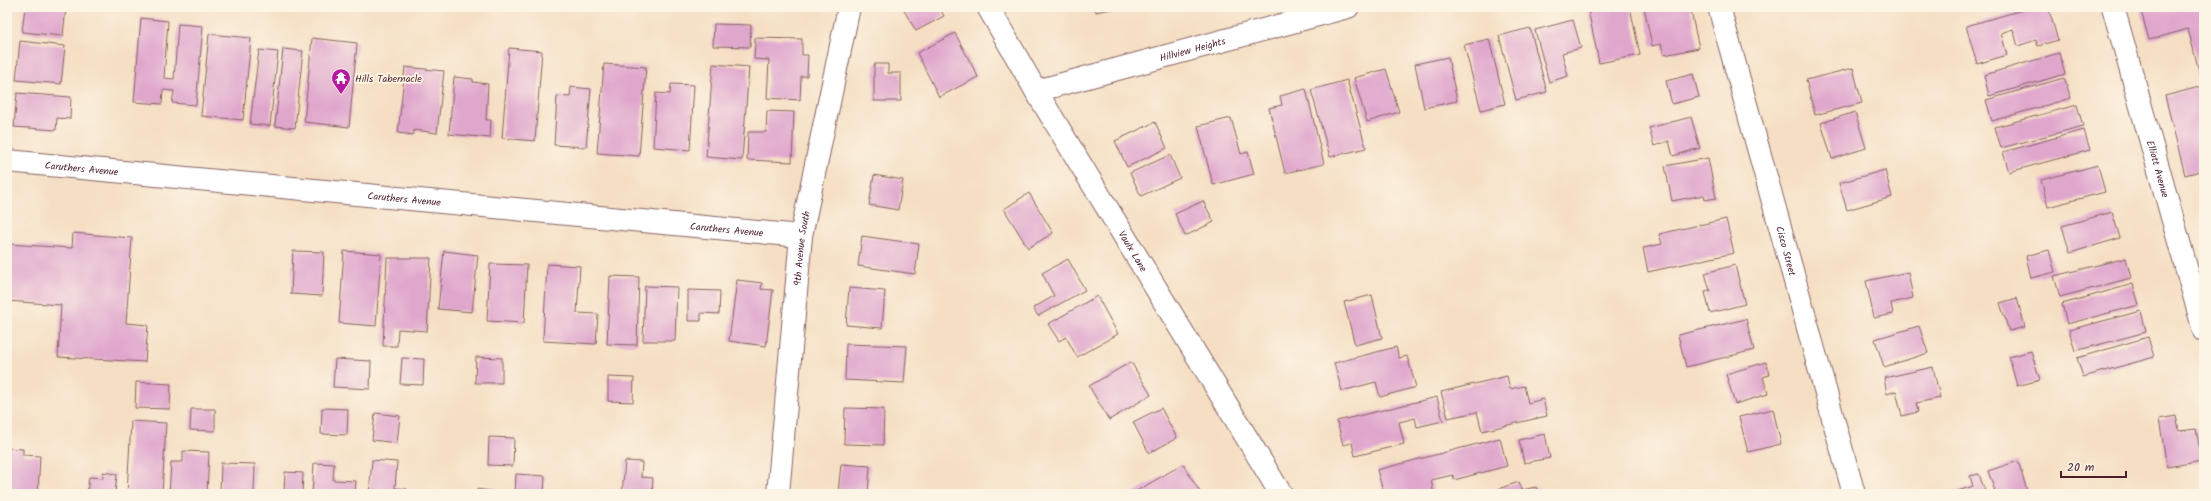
<svg xmlns="http://www.w3.org/2000/svg" width="2211" height="501" font-family="Kalam,sans-serif">
<style>
.building{fill:#e0a7cd}
.lines{fill:none;stroke-linecap:round;stroke-linejoin:round}
.minor-casing{stroke:#866261;stroke-width:24}
.minor{stroke:#fff;stroke-width:22}
.labels{text-anchor:middle;stroke-width:3.5;stroke-linejoin:round;paint-order:stroke}
.street-label{font-size:10px;fill:#4a1f2b;stroke:#fcf5e5}
.poi-label{font-size:10px;fill:#4a1f2b;stroke:#fcf5e5;text-anchor:start}
</style>
<rect width="100%" height="100%" fill="#fcf5e5"/>
<filter id="ink" filterUnits="userSpaceOnUse"><feTurbulence type="fractalNoise" baseFrequency=".025" numOctaves="2"/><feDisplacementMap in="SourceGraphic" scale="8" xChannelSelector="R" yChannelSelector="G"/><feConvolveMatrix kernelMatrix="1 2 1 2 8 2 1 2 1" color-interpolation-filters="sRGB"/></filter>
<filter id="wash" filterUnits="userSpaceOnUse"><feTurbulence type="fractalNoise" baseFrequency=".012" numOctaves="4" result="noise"/><feDisplacementMap in="SourceGraphic" scale="16" xChannelSelector="R" yChannelSelector="G"/><feGaussianBlur stdDeviation="0.9" result="paint"/><feColorMatrix in="noise" values="0 0 0 0 0 0 0 0 0 0 0 0 0 0 0 0 0 1.4 0 .05"/><feComposite in="paint" operator="in"/></filter>
<g filter="url(#wash)">
<rect width="100%" height="100%" fill="#f5dfc4"/>
<g id="blocks">
<g class="building">
<path d="M25 7H66L63 36 22 32Z"/>
<path d="M902 7H939L944 16 916 31Z"/>
<path d="M1095 7H1116V8L1096 12Z"/>
<path d="M1599 7H1630L1640 55 1599 63 1588 9Z"/>
<path d="M1644 7H1690L1699 48 1664 55 1661 44 1652 46Z"/>
<path d="M2033 7H2048L2058 40 2038 46 2036 40 2018 46 2013 29 2001 33 2007 55 1977 64 1966 26Z"/>
<path d="M2140 7H2204V170L2185 175 2165 96 2203 86 2188 29 2149 40Z"/>
<path d="M141 18 168 21 164 78 174 79 178 24 203 26 196 105 172 103 174 91 163 90 162 104 134 102Z"/>
<path d="M1573 20 1581 48 1562 53 1568 76 1549 82 1535 30Z"/>
<path d="M714 24 751 25 750 47 713 46Z"/>
<path d="M1530 28 1547 92 1516 100 1499 36Z"/>
<path d="M955 33 978 77 939 97 917 53Z"/>
<path d="M209 34 251 38 243 120 201 116Z"/>
<path d="M312 38 357 43 349 127 304 122Z"/>
<path d="M755 38 802 39V55H808L807 76H801L800 100 767 98 769 60 754 59Z"/>
<path d="M1489 39 1505 104 1481 110 1464 45Z"/>
<path d="M20 41 65 46 61 84 16 80Z"/>
<path d="M509 48 542 51 535 141 502 138Z"/>
<path d="M283 49 303 51 295 128 275 126Z"/>
<path d="M259 50 278 52 270 126 250 124Z"/>
<path d="M2059 53 2065 74 1989 96 1984 75Z"/>
<path d="M1448 57 1457 101 1424 108 1415 64Z"/>
<path d="M604 64 646 67 639 156 597 153Z"/>
<path d="M713 64 749 67 742 160 706 157Z"/>
<path d="M874 64H888V73H901V101H874Z"/>
<path d="M405 67 444 71 437 133 414 130 413 135 398 133Z"/>
<path d="M1853 68 1862 103 1815 115 1806 80Z"/>
<path d="M1386 69 1399 112 1367 122 1354 78Z"/>
<path d="M1693 74 1699 97 1672 104 1666 81Z"/>
<path d="M454 77 473 79V82L488 84 486 120H491L490 138 449 134Z"/>
<path d="M2064 78 2071 98 1992 121 1986 100Z"/>
<path d="M1347 80 1366 148 1330 157 1311 90Z"/>
<path d="M671 84 694 85 690 150 653 147 656 93 670 94Z"/>
<path d="M571 87 591 89 586 147 554 145 557 96 570 97Z"/>
<path d="M1306 89 1324 164 1285 173 1269 108 1282 105 1280 96Z"/>
<path d="M17 93 71 97 70 119 57 118 56 130 14 127Z"/>
<path d="M2077 105 2083 126 2001 148 1995 127Z"/>
<path d="M767 111 794 112 792 162 747 160 748 132H766Z"/>
<path d="M1855 112 1866 148 1832 159 1821 123Z"/>
<path d="M1691 117 1700 148 1673 156 1669 141 1654 146 1649 128Z"/>
<path d="M1231 118 1241 154 1248 152 1254 174 1213 185 1198 126Z"/>
<path d="M1155 122 1167 148 1127 167 1115 141Z"/>
<path d="M2084 130 2090 150 2009 172 2003 152Z"/>
<path d="M1170 155 1180 178 1141 196 1130 173Z"/>
<path d="M1708 158 1716 198 1705 200 1704 195 1672 201 1665 166Z"/>
<path d="M2098 165 2105 192 2048 207 2041 180Z"/>
<path d="M1885 170 1892 197 1847 210 1839 183Z"/>
<path d="M874 175 903 180 898 210 869 205Z"/>
<path d="M1029 193 1053 233 1028 248 1004 209Z"/>
<path d="M1203 201 1214 222 1185 236 1175 214Z"/>
<path d="M2112 212 2120 238 2070 253 2062 226Z"/>
<path d="M1726 219 1734 253 1648 272 1643 248 1662 244 1659 234Z"/>
<path d="M73 233 132 238 126 323 148 325 145 362 58 357 61 305 7 301V244L72 248Z"/>
<path d="M862 236 919 244 915 274 858 266Z"/>
<path d="M2049 250 2055 272 2031 278 2026 256Z"/>
<path d="M293 251 324 252 322 296 291 294Z"/>
<path d="M344 251 381 254 376 326 339 323Z"/>
<path d="M444 251 478 255 472 312 438 309Z"/>
<path d="M387 258H431L427 331 398 329 397 346H383Z"/>
<path d="M2126 258 2131 278 2060 297 2054 276Z"/>
<path d="M1068 259 1085 290 1038 316 1033 308 1054 296 1042 273Z"/>
<path d="M490 264 527 265 524 323 487 321Z"/>
<path d="M547 264 580 266 577 313 598 314 596 344 543 341Z"/>
<path d="M1735 265 1745 304 1710 313 1705 292 1710 291 1705 273Z"/>
<path d="M1908 272 1913 298 1891 303 1893 314 1874 318 1866 281Z"/>
<path d="M610 276 639 277 637 345 607 344Z"/>
<path d="M737 280 762 283 761 289 773 290 766 346 729 341Z"/>
<path d="M2133 284 2139 305 2067 324 2062 304Z"/>
<path d="M645 286 677 287 675 341H643Z"/>
<path d="M849 288 885 291 882 328 846 325Z"/>
<path d="M688 290 720 291 719 314 701 313V321H688Z"/>
<path d="M1372 295 1382 338 1355 345 1344 302Z"/>
<path d="M1097 296 1118 334 1077 357 1066 337 1059 341 1048 324Z"/>
<path d="M2017 298 2025 327 2009 331 2000 303Z"/>
<path d="M2141 311 2146 332 2075 351 2069 330Z"/>
<path d="M1746 319 1754 350 1686 367 1678 335Z"/>
<path d="M1919 326 1928 353 1884 367 1875 339Z"/>
<path d="M2148 337 2154 357 2083 377 2077 358Z"/>
<path d="M846 344 907 346 904 383 845 380Z"/>
<path d="M1396 347 1399 358 1407 356 1416 387 1380 397 1376 382 1342 391 1334 363Z"/>
<path d="M2031 351 2040 380 2017 386 2009 357Z"/>
<path d="M476 357 502 358V383H475Z"/>
<path d="M402 358 424 359 423 385 400 384Z"/>
<path d="M335 359 371 361 370 389 333 387Z"/>
<path d="M1131 362 1151 395 1109 420 1089 386Z"/>
<path d="M1766 362 1769 375 1763 377 1768 394 1735 404 1726 374Z"/>
<path d="M1933 367 1940 398 1916 403 1918 412 1902 416 1896 391 1887 394 1884 378Z"/>
<path d="M1507 376 1510 389 1524 386 1528 403 1543 399 1547 416 1482 431 1477 412 1448 418 1441 392Z"/>
<path d="M608 377 634 378 633 402 608 401Z"/>
<path d="M136 382 171 384 170 409 135 408Z"/>
<path d="M1437 397 1443 421 1417 427 1415 418 1399 422 1404 444 1355 456 1352 443 1343 445 1337 421Z"/>
<path d="M322 408 348 409 347 435 321 434Z"/>
<path d="M845 408 884 409 883 445 844 444Z"/>
<path d="M1161 408 1177 438 1149 453 1133 422Z"/>
<path d="M191 409H215V431L190 430Z"/>
<path d="M1773 409 1781 444 1748 452 1739 417Z"/>
<path d="M375 413 400 416 397 443 372 440Z"/>
<path d="M2176 416 2179 431 2196 429 2202 461 2167 467 2159 419Z"/>
<path d="M131 421 166 423 162 494H127Z"/>
<path d="M1545 434 1550 458 1524 463 1519 440Z"/>
<path d="M489 437 514 438 513 466 488 465Z"/>
<path d="M1500 438 1507 466 1454 480 1453 475 1431 480 1434 494H1384L1377 470Z"/>
<path d="M7 448 23 449V455L40 456 38 494H7Z"/>
<path d="M183 451 209 452 207 494H169L171 462H183Z"/>
<path d="M372 460 397 462 395 488 407 489V494H369Z"/>
<path d="M625 461 642 462 641 477 653 478 652 494H622Z"/>
<path d="M2018 461 2028 494H1996L1988 471Z"/>
<path d="M221 463 255 464 254 494H220Z"/>
<path d="M314 463 334 464 333 480 356 481 355 494H312Z"/>
<path d="M841 464 870 466 868 494H838Z"/>
<path d="M1183 464 1201 494H1136L1135 492Z"/>
<path d="M103 472 117 474 115 494H87L89 477 103 478Z"/>
<path d="M285 472 303 473 302 494H268V492L284 493Z"/>
<path d="M516 474 545 476 544 494H515Z"/>
<path d="M1979 474 1986 494H1949L1973 486 1970 476Z"/>
<path d="M1519 482 1522 490 1536 487 1538 494H1499L1498 489Z"/>
<path d="M477 489 497 492V494H477Z"/>
</g>
</g>
</g>
<g filter="url(#ink)">
<use href="#blocks" fill-opacity="0" stroke="#866261" stroke-width="1"/>
<g class="lines">
<g class="minor-casing">
<g id="minor">
<path id="s1" d="M988 7 1036 91 1281 494"/>
<path id="s2" d="M1719 7 1854 494"/>
<path id="s3" d="M2113 7 2204 331"/>
<path id="s4" d="M1036 91 1348 7"/>
<path id="s5" d="M7 161 801 236"/>
<path id="s6" d="M778 494 801 236 849 7"/>
</g>
</g>
<use href="#minor" class="minor"/>
</g>
</g>
<defs>
<g id="temple-pin" transform="scale(1)"><path d="M0 17L-7.5 6A9.5 9.5 0 1 1 7.5 6Z" fill="#b5179e" stroke="#fcf5e5"/><path d="M0-6L5-2H3V0L6.5 2.5H4V6H1.5V3h-3V6H-4V2.5H-6.5L-3 0V-2H-5Z" fill="#fff"/></g>
</defs>
<g fill-rule="evenodd">
<use href="#temple-pin" x="341" y="78"/>
</g>
<g class="labels">
<g class="street-label">
<text dy="4" stroke="none"><textPath href="#s4" startOffset="162">Hillview Heights</textPath></text>
<text dy="4" stroke="none"><textPath href="#s5" startOffset="75">Caruthers Avenue</textPath></text>
<text dy="4" stroke="none"><textPath href="#s3" startOffset="168">Elliott Avenue</textPath></text>
<text dy="4" stroke="none"><textPath href="#s5" startOffset="399">Caruthers Avenue</textPath></text>
<text dy="4" stroke="none"><textPath href="#s5" startOffset="723">Caruthers Avenue</textPath></text>
<text dy="4" stroke="none"><textPath href="#s6" startOffset="247">9th Avenue South</textPath></text>
<text dy="4" stroke="none"><textPath href="#s1" startOffset="284">Vaulx Lane</textPath></text>
<text dy="4" stroke="none"><textPath href="#s2" startOffset="253">Cisco Street</textPath></text>
</g>
<g class="poi-label">
<text x="355" y="82">Hills Tabernacle</text>
</g>
</g>
<rect width="2211" height="501" fill="none" stroke="#fcf5e5" stroke-width="24"/>
<path d="M2061 471v6h65v-6" fill="none" stroke="#4a1f2b" stroke-width="2"/>
<text x="2067" y="471" font-size="12" fill="#4a1f2b" stroke="#fcf5e5" stroke-width="3" paint-order="stroke">20 m</text>
</svg>
